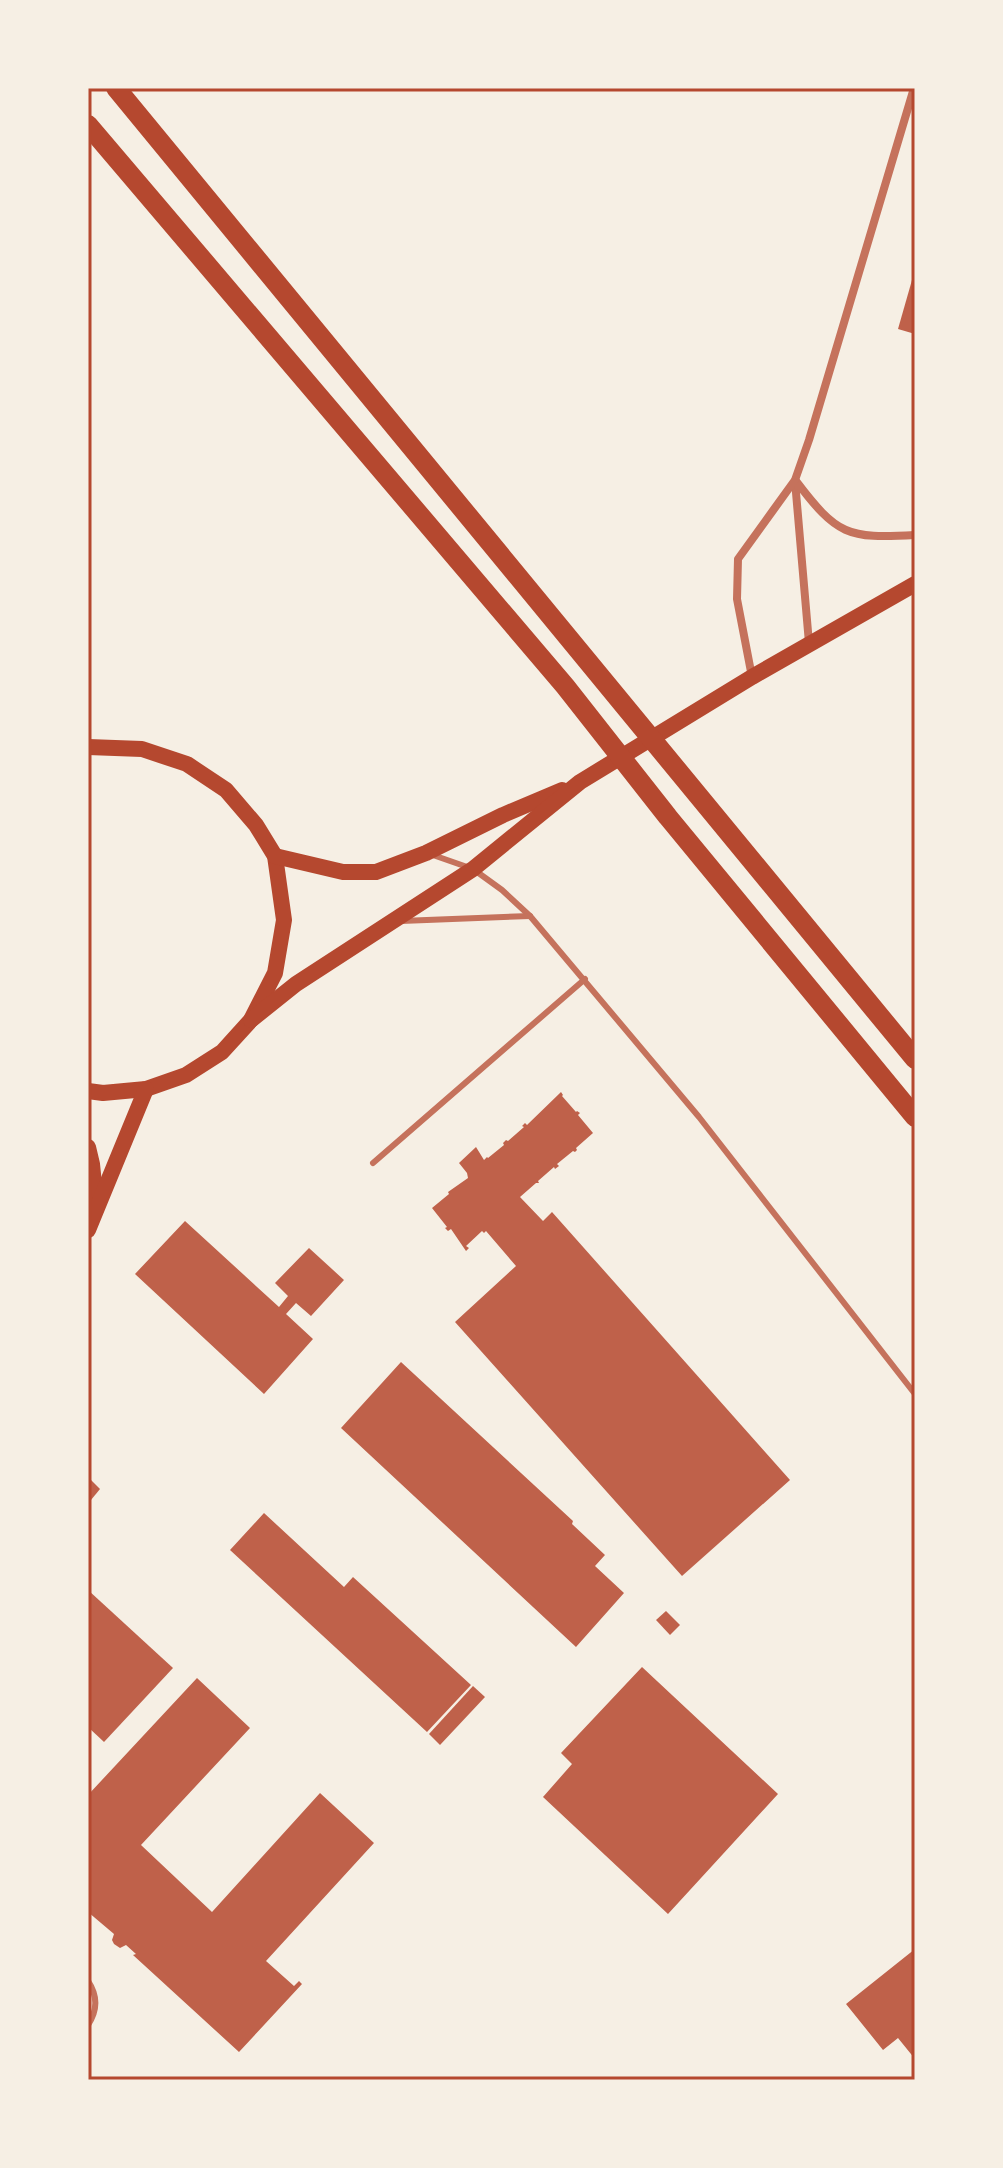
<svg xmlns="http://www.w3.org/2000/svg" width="1003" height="2168" font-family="Jost,sans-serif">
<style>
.building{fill:#bf614a}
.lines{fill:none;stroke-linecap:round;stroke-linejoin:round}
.service{stroke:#c5725c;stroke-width:6}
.minor{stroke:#c5725c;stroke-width:8}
.secondary{stroke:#b5482f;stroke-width:16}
.primary{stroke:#b5482f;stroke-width:20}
.neatline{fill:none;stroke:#b5482f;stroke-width:3}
</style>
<rect width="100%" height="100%" fill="#f6efe4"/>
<g class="building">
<path d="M914 273H915V334L898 329Z"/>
<path d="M561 1092 563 1095 562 1096 576 1112 577 1111 580 1113 578 1115 593 1133 576 1148 577 1150 575 1152 573 1151 557 1164 559 1166 555 1169 554 1167 538 1181 539 1183H536L520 1197 543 1221 552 1212 790 1480 682 1576 455 1322 516 1266 486 1231 484 1233 482 1231 466 1246 469 1248 466 1251 451 1229 448 1231 445 1228 447 1227 432 1208 449 1194 448 1192 468 1178 467 1173 459 1163 476 1147 484 1160 487 1157 488 1158 504 1145 503 1143 506 1140 508 1141 524 1127 522 1126 525 1123 527 1125Z"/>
<path d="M185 1221 279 1307 288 1296 275 1283 309 1248 344 1280 311 1316 296 1303 286 1314 313 1339 264 1394 135 1274Z"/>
<path d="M401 1362 573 1521 572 1524 605 1555 595 1566 624 1593 576 1647 341 1428Z"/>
<path d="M88 1477 100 1489 91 1500 88 1498Z"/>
<path d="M264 1513 344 1587 353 1577 471 1685 427 1732 230 1550Z"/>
<path d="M88 1590 173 1668 104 1742 88 1727Z"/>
<path d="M666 1611 680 1625 670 1635 656 1620Z"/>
<path d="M642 1667 778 1794 668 1914 543 1797 572 1764 561 1753Z"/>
<path d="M197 1678 250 1728 141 1845 212 1912 320 1793 374 1843 266 1961 294 1986 299 1981 302 1984 239 2052 133 1955 136 1954 126 1945 120 1948 114 1944 112 1940 114 1934 88 1912V1795Z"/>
<path d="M473 1686 485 1697 440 1745 429 1734Z"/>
<path d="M915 1949V2059L898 2038 883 2050 846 2004Z"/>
</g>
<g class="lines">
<g class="service">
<path d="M430 854 473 869 502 890 530 916 699 1117 915 1394"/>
<path d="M401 921 530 916"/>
<path d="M373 1163 585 979"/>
<path d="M88 1981C98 1996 98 2010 88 2025"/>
</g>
<g class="minor">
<path d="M795 481 809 643"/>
<path d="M796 481C837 535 847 539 915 535"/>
<path d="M752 677 737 599 738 559 795 480 809 440 914 88"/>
</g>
<g class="secondary">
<path d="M88 747 142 749 187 764 226 790 256 825 275 856 284 920 275 973 251 1020 222 1052 186 1075 146 1089 103 1093 88 1091"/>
<path d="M275 856 343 872H376L426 853 503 815 562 790"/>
<path d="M251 1020 296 984 473 869 580 782 752 677 915 584"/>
<path d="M88 1147 92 1164 96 1204"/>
<path d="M88 1230 146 1089"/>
</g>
<g class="primary">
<path d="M116 88 915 1059"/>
<path d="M88 125 565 686 668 817 915 1117"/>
</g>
</g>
<rect width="1003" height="2168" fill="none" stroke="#f6efe4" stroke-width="180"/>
<rect x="90" y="90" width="823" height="1988" class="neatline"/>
</svg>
